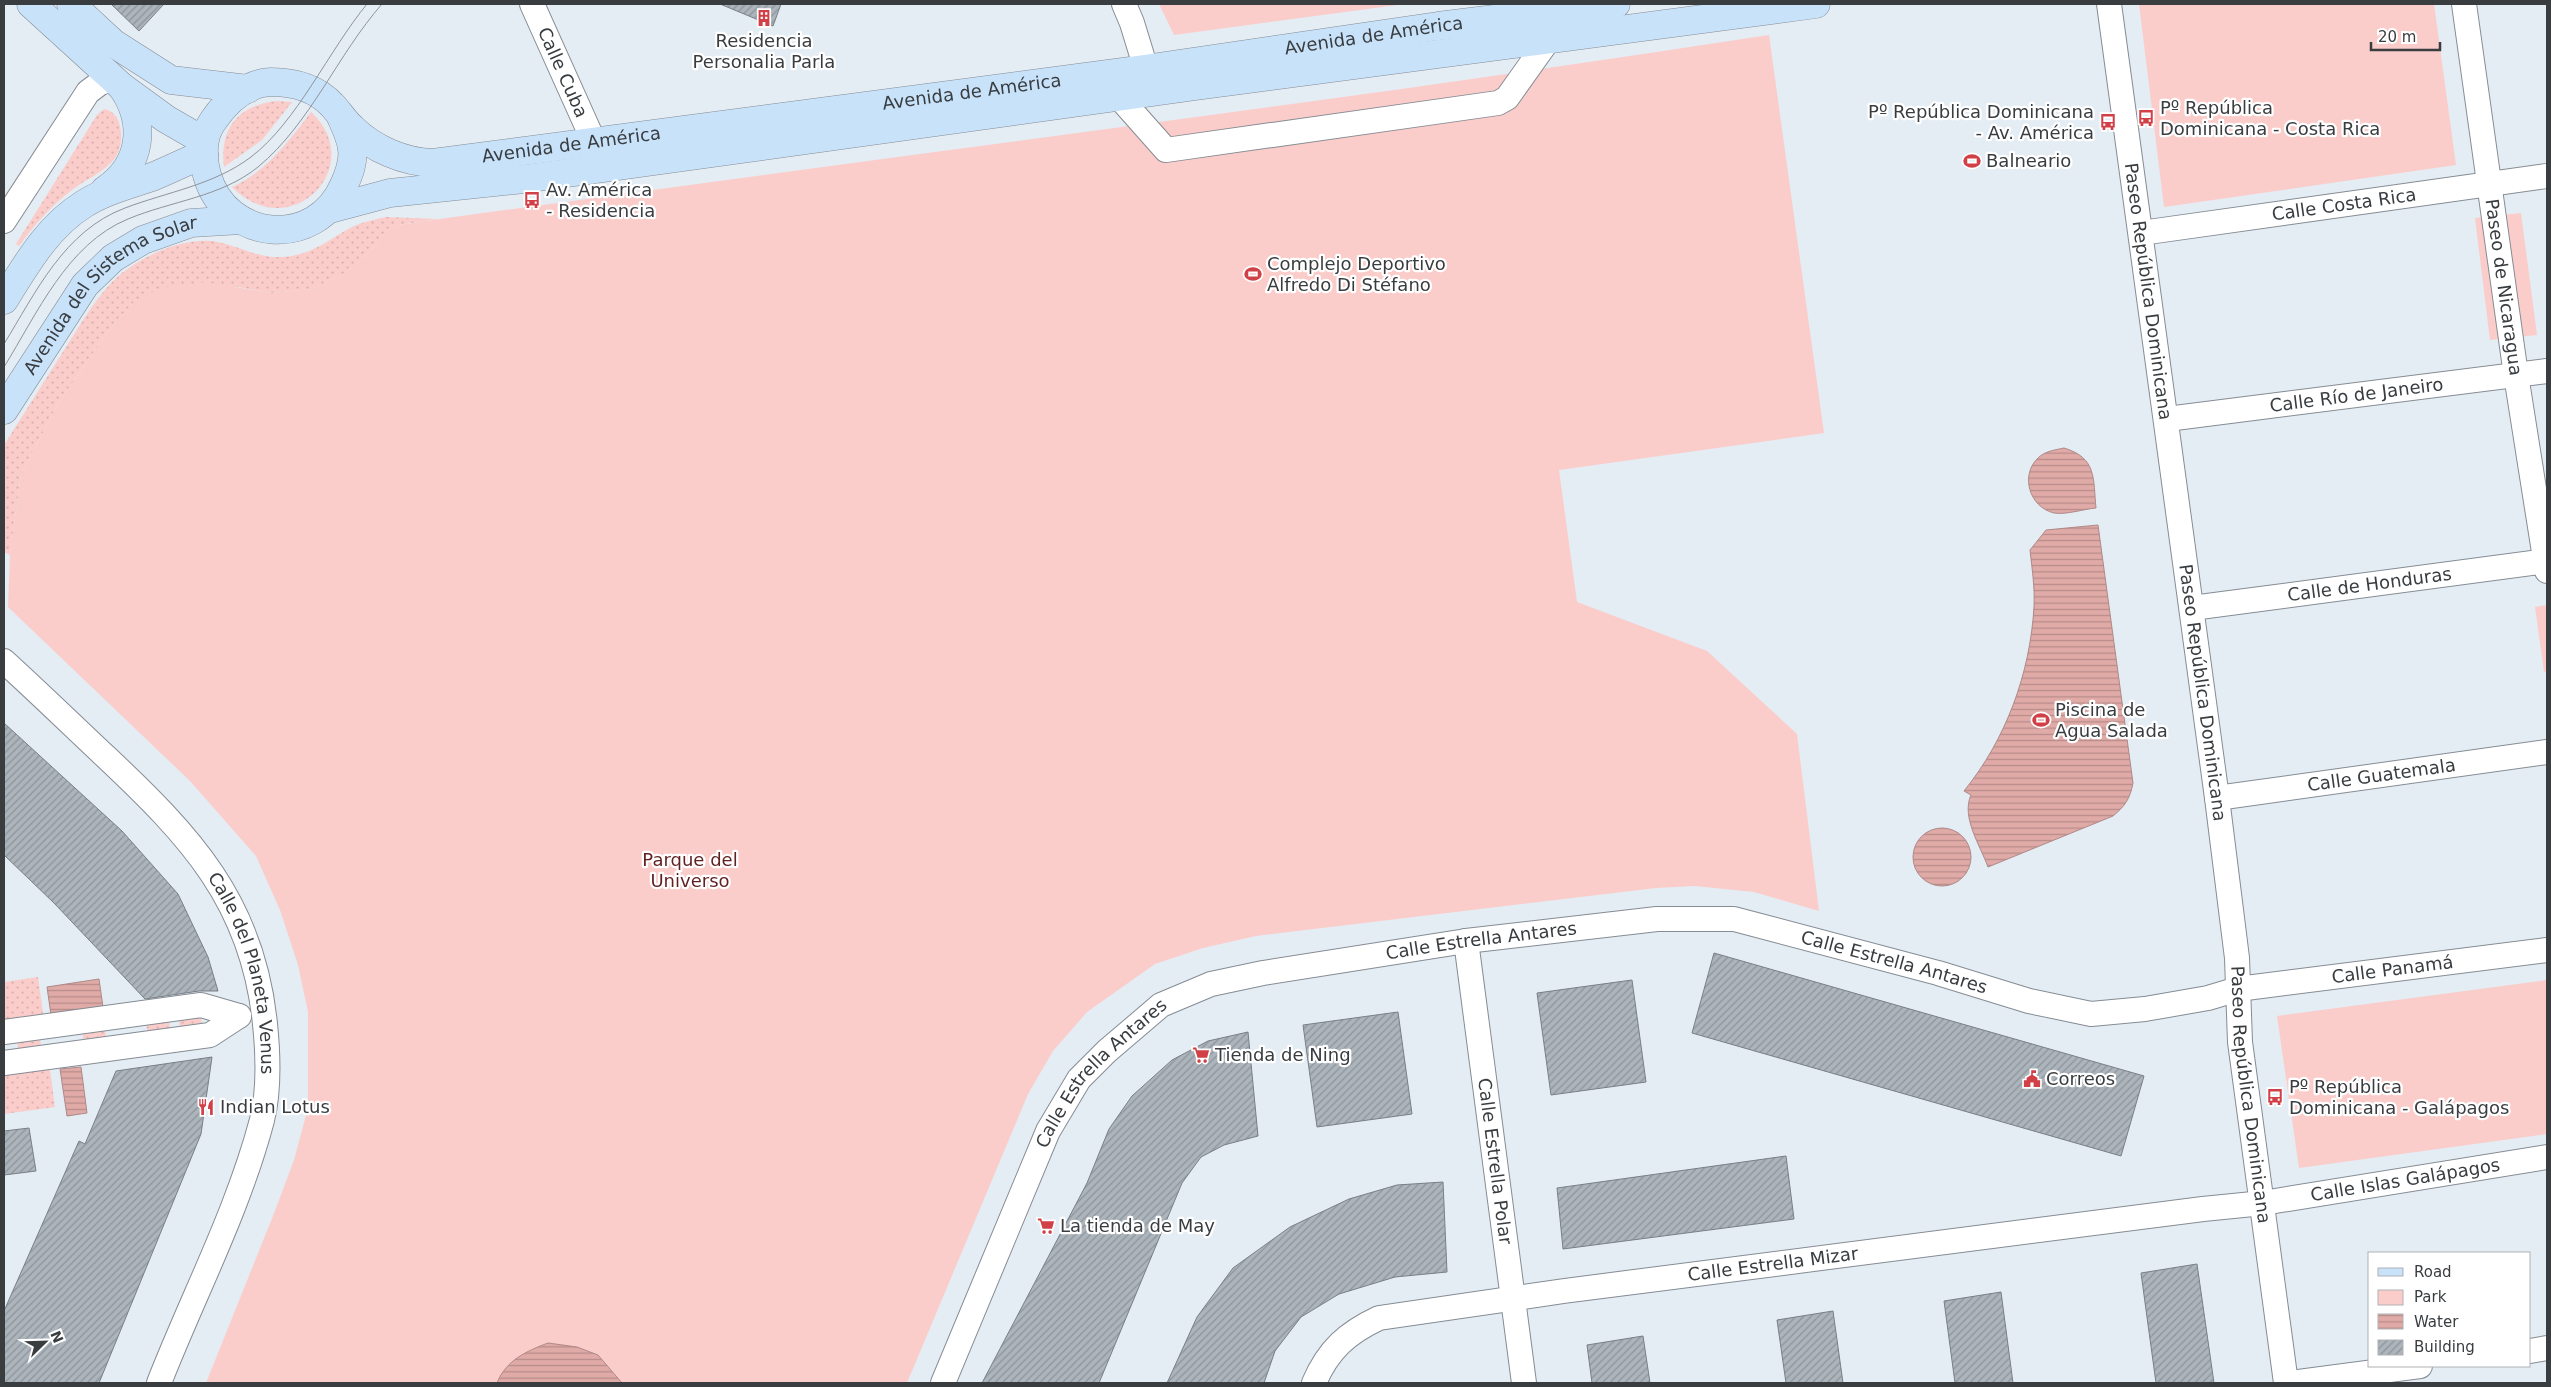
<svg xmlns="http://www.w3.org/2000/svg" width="2551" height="1387" font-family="'DejaVu Sans',sans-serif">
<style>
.grass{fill:url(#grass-dots)}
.green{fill:#fbcdca}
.water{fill:url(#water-rules);stroke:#ae8988}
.building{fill:url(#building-hatch);stroke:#787f87}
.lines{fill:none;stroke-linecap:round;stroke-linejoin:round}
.street-casing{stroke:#858c94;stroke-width:26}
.secondary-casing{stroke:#858c94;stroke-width:29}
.street{stroke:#fff;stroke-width:24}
.secondary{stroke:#c8e2fa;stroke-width:28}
.tram{stroke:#8e949a;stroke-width:1}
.labels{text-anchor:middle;stroke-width:4.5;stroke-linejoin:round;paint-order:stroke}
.street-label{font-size:18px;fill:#393d40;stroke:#fff}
.poi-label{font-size:18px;fill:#393d40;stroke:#fff;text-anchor:start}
.park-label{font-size:18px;fill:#601f20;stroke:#fff}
</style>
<defs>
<pattern id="grass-dots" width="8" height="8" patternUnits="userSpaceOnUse" patternTransform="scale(1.25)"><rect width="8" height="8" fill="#fbcdca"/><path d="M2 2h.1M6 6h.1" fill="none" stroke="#d8b1af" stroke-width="1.8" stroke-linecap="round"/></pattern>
<pattern id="water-rules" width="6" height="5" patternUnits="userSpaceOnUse" patternTransform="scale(1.25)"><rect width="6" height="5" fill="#e0aaa7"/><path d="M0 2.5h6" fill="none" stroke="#b78c89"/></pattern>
<pattern id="building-hatch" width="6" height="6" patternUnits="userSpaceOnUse" patternTransform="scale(1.25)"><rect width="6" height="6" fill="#acb4bc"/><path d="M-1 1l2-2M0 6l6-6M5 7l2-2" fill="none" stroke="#8d949a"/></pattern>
</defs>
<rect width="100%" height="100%" fill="#e4ecf4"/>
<g class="grass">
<path d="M277 101 292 102 262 140 224 167C219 129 238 105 277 101Z"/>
<path d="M104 109C124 112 125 145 115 158 105 172 86 179 72 190 51 206 34 225 19 246L16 244 97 115Z"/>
<path d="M311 112C369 165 291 247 232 187 267 171 288 142 311 112Z"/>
<path d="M386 217 438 219 391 226 370 251 347 272 312 289 271 293 238 287 135 301 112 326 59 402 21 474 10 555 4 552V445L85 317C96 301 107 285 122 273 146 254 187 236 218 242 245 248 262 261 292 256 315 252 330 239 350 228 361 222 373 220 386 217Z"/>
<path d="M38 977 44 1021 4 1022V982Z"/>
<path d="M200 1010 203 1032 181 1036 178 1013Z"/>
<path d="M168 1014 171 1036 149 1039 145 1017Z"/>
<path d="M104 1022 107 1045 85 1048 81 1025Z"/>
<path d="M39 1032 42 1054 20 1058 16 1035Z"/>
<path d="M49 1063 55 1107 4 1114V1069Z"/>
</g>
<g class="green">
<path d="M1159 4H1405L1174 35Z"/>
<path d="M2139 4H2434L2456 165 2164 207Z"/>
<path d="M1769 35 1824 433 1559 470 1577 602 1707 651 1797 734 1819 911 1754 892 1695 886 1656 888 1256 936 1203 948 1155 964 1087 1012 1053 1051 1028 1094 907 1383H206L273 1216 294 1160 308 1108V1012L298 965 280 910 256 856 190 781 8 607 10 555 21 474 59 402 112 326 135 301 161 288 205 282 271 293 312 289 347 272 370 251 391 226C850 161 1310 106 1769 35Z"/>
<path d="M2521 213 2537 335 2490 340 2475 218Z"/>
<path d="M2547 605V671L2544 672 2535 607Z"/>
<path d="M2547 980V1134L2299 1168 2277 1016Z"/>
</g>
<g class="water">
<path d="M2064 448C2097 458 2093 478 2096 508 2084 509 2066 515 2054 513 2029 507 2020 475 2038 458 2045 451 2055 450 2064 448Z"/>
<path d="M2098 525 2133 783C2130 799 2125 806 2113 816L1988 867C1980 845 1961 817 1971 795L1964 791C2006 739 2030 674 2034 607 2035 588 2032 568 2030 550L2046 530Z"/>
<circle cx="1942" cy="857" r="29"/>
<path d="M99 979 103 1007 51 1015 47 987Z"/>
<path d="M81 1067 87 1113 67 1116 60 1069Z"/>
<path d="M548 1343 577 1347 598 1355 622 1383H497C506 1360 527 1351 548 1343Z"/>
</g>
<g class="building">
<path d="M111 4H164L139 31Z"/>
<path d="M720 4H781L773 26Z"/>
<path d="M4 723 122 831 178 894 208 957 218 991H199L145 999 54 903 4 855Z"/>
<path d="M1714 953 2144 1076 2121 1156 1692 1033Z"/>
<path d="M1632 980 1646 1082 1551 1095 1537 993Z"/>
<path d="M1398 1012 1412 1114 1317 1127 1303 1025Z"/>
<path d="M1248 1032 1258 1136 1224 1145 1201 1157 1182 1183 1099 1383H982L1087 1183 1109 1129 1132 1096 1172 1060 1208 1041Z"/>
<path d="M212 1057 201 1134 99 1383H4V1311L79 1141 85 1144 116 1071Z"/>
<path d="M29 1128 36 1171 4 1175V1131Z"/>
<path d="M1786 1156 1794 1219 1563 1249 1557 1188Z"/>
<path d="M1443 1182 1447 1272 1395 1277 1339 1294 1301 1317 1275 1351 1264 1383H1167L1197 1317 1233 1268 1290 1227 1349 1199 1397 1185Z"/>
<path d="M2197 1264 2214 1383H2156L2141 1273Z"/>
<path d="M2001 1292 2013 1383H1955L1944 1301Z"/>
<path d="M1833 1311 1843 1383H1786L1777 1320Z"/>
<path d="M1643 1336 1650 1383H1592L1587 1345Z"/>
</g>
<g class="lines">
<g class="street-casing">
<g id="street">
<path id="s1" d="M532 4 594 142"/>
<path d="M1124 4 1132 23 1151 85"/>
<path id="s2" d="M2109 4 2217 798 2237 958 2240 1042 2286 1383"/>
<path id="s3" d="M2464 4 2516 375 2547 571"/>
<path d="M1119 97 1166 150 1498 103 1507 98 1549 39"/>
<path d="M4 221 88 92 100 83 112 79"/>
<path id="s4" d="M2141 233 2547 176"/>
<path id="s5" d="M2167 419 2547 371"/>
<path id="s6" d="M2192 608 2547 561"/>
<path id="s7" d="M4 661C38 692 71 724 105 756 190 836 253 902 265 1024 268 1053 269 1092 262 1120 238 1211 193 1296 159 1383"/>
<path id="s8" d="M2217 798 2547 752"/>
<path id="s9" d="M1466 941 1524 1383"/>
<path d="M4 1032 201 1005 239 1016"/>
<path d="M4 1063 210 1035 239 1016"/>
<path d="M2530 1351 2547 1348"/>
<path id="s10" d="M943 1383 1048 1131 1079 1079 1107 1051 1161 1005 1211 984 1263 973 1466 941 1657 919H1734L1753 924 1938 973 2029 1001 2091 1014 2145 1009 2208 998 2238 989 2547 950"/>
<path id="s11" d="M1314 1383C1328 1350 1347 1333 1379 1318L1564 1291 2203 1209 2263 1203 2547 1157"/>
<path d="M2291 1383 2420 1366"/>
</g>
</g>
<g class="secondary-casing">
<g id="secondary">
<path d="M31 4 122 87 166 119 204 141"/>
<path d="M71 4 113 43 171 80 248 89"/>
<path id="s12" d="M341 117C346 128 351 138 352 149 354 162 349 174 344 185 316 250 226 242 207 175 202 157 202 136 213 121 226 102 246 83 271 82 294 82 316 88 332 105 339 112 344 121 352 128 373 149 404 162 433 163L1146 69 1438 26 1616 4"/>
<path d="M105 190C142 165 147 123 122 87"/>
<path d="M330 209 390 193 524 179 1196 86 1816 4"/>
<path d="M4 300C26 265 47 227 84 204 104 191 129 185 152 177 169 170 187 161 204 154"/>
<path id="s13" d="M4 410 85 285 113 258 143 240 191 223 241 220"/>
</g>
</g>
<use href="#street" class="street"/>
<use href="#secondary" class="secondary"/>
<g class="tram">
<path d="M4 344C36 292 64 231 125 208 167 192 214 185 251 157 297 122 329 50 367 4"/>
<path d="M4 367C37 314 67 244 128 219 171 201 221 197 258 167 311 123 337 55 382 4"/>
</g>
</g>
<defs>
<g id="building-bare" transform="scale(1.35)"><path d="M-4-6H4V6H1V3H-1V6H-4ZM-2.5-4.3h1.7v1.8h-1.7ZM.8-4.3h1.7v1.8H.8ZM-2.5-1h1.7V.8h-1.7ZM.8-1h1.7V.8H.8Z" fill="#d04046" stroke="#fff" stroke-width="2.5" paint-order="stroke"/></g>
<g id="bus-bare" transform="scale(1.35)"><path d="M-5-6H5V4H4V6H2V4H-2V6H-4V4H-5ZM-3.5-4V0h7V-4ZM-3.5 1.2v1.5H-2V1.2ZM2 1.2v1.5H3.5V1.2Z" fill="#d04046" stroke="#fff" stroke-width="2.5" paint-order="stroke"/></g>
<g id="stadium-bare" transform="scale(1.35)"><path d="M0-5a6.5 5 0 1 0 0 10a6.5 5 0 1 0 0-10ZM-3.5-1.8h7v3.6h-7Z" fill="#d04046" stroke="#fff" stroke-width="2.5" paint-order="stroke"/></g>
<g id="supermarket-bare" transform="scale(1.35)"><path d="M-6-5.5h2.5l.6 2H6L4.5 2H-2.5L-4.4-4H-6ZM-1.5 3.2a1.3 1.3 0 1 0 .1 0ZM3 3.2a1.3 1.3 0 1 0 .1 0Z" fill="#d04046" stroke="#fff" stroke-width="2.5" paint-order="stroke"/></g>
<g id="civic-bare" transform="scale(1.35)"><path d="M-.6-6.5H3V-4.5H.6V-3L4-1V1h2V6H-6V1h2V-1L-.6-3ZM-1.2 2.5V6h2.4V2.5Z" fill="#d04046" stroke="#fff" stroke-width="2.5" paint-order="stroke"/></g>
<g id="restaurant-bare" transform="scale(1.35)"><path d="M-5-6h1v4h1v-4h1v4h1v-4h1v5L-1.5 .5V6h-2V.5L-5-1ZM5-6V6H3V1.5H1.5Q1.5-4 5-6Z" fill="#d04046" stroke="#fff" stroke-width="2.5" paint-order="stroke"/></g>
</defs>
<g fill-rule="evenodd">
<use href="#building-bare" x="764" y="18"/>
<use href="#bus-bare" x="2146" y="118"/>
<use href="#bus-bare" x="2108" y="122"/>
<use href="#stadium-bare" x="1972" y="161"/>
<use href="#bus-bare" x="532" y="200"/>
<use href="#stadium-bare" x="1253" y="274"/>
<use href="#stadium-bare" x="2041" y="720"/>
<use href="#supermarket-bare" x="1201" y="1055"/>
<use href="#civic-bare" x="2032" y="1079"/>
<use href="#bus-bare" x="2275" y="1097"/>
<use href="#restaurant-bare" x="206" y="1107"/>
<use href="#supermarket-bare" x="1046" y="1226"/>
</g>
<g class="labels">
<g class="street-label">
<text dy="6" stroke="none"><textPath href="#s12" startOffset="1518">Avenida de América</textPath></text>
<text dy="6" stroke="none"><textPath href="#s1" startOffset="75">Calle Cuba</textPath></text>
<text dy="6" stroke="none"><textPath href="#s12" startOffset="1112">Avenida de América</textPath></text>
<text dy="6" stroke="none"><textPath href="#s12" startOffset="708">Avenida de América</textPath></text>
<text dy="6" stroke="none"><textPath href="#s4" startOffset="205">Calle Costa Rica</textPath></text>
<text dy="6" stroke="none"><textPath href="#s3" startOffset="286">Paseo de Nicaragua</textPath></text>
<text dy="6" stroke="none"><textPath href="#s2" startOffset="290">Paseo República Dominicana</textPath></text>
<text dy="6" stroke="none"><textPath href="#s13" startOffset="162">Avenida del Sistema Solar</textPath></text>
<text dy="6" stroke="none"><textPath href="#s5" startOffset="191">Calle Río de Janeiro</textPath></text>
<text dy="6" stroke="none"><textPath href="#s6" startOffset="179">Calle de Honduras</textPath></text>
<text dy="6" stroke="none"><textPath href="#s2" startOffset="695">Paseo República Dominicana</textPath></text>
<text dy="6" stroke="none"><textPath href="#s8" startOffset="166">Calle Guatemala</textPath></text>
<text dy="6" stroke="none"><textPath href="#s10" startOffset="772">Calle Estrella Antares</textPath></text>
<text dy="6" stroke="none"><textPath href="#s10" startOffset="1192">Calle Estrella Antares</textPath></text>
<text dy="6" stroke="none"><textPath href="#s10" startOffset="1701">Calle Panamá</textPath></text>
<text dy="6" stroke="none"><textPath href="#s7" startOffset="404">Calle del Planeta Venus</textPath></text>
<text dy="6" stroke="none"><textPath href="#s10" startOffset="352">Calle Estrella Antares</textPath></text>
<text dy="6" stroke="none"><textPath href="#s2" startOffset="1100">Paseo República Dominicana</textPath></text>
<text dy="6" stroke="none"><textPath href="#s9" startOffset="222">Calle Estrella Polar</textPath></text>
<text dy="6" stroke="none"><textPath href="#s11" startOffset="1130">Calle Islas Galápagos</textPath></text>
<text dy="6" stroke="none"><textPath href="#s11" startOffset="492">Calle Estrella Mizar</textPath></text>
</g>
<g class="poi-label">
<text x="764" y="47" text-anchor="middle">Residencia<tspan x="764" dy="21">Personalia Parla</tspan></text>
<text x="2160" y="114">Pº República<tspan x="2160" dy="21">Dominicana - Costa Rica</tspan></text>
<text x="2094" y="118" text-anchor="end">Pº República Dominicana<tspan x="2094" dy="21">- Av. América</tspan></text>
<text x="1986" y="167">Balneario</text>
<text x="546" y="196">Av. América<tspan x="546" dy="21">- Residencia</tspan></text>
<text x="1267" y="270">Complejo Deportivo<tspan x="1267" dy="21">Alfredo Di Stéfano</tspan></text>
<text x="2055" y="716">Piscina de<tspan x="2055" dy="21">Agua Salada</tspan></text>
<text x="1215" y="1061">Tienda de Ning</text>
<text x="2046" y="1085">Correos</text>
<text x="2289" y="1093">Pº República<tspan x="2289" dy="21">Dominicana - Galápagos</tspan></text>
<text x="220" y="1113">Indian Lotus</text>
<text x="1060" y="1232">La tienda de May</text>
</g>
<g class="park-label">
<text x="690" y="866">Parque del<tspan x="690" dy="21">Universo</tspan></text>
</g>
</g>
<rect width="2551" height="1387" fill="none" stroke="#393d40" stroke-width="10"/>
<rect x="2368" y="1252" width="162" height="115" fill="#ffffff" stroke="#b0b1b3"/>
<rect x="2378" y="1268" width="25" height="8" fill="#c8e2fa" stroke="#b0b1b3"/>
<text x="2414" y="1277" font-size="15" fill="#393d40">Road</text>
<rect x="2378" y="1290" width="25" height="15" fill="#fbcdca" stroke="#b0b1b3"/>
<text x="2414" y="1302" font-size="15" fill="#393d40">Park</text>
<rect x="2378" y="1314" width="25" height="15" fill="url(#water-rules)" stroke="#b0b1b3"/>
<text x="2414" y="1327" font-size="15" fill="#393d40">Water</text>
<rect x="2378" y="1340" width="25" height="15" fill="url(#building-hatch)" stroke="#b0b1b3"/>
<text x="2414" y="1352" font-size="15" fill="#393d40">Building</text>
<g transform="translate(45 1342) rotate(67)" stroke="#ffffff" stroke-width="4" paint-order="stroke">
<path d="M0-4L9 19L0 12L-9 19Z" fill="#393d40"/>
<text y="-8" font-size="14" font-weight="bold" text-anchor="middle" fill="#393d40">N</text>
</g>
<path d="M2371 42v8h69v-8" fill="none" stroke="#393d40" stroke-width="2.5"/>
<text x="2378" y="42" font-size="15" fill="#393d40" stroke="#ffffff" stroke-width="4" paint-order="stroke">20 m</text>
</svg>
